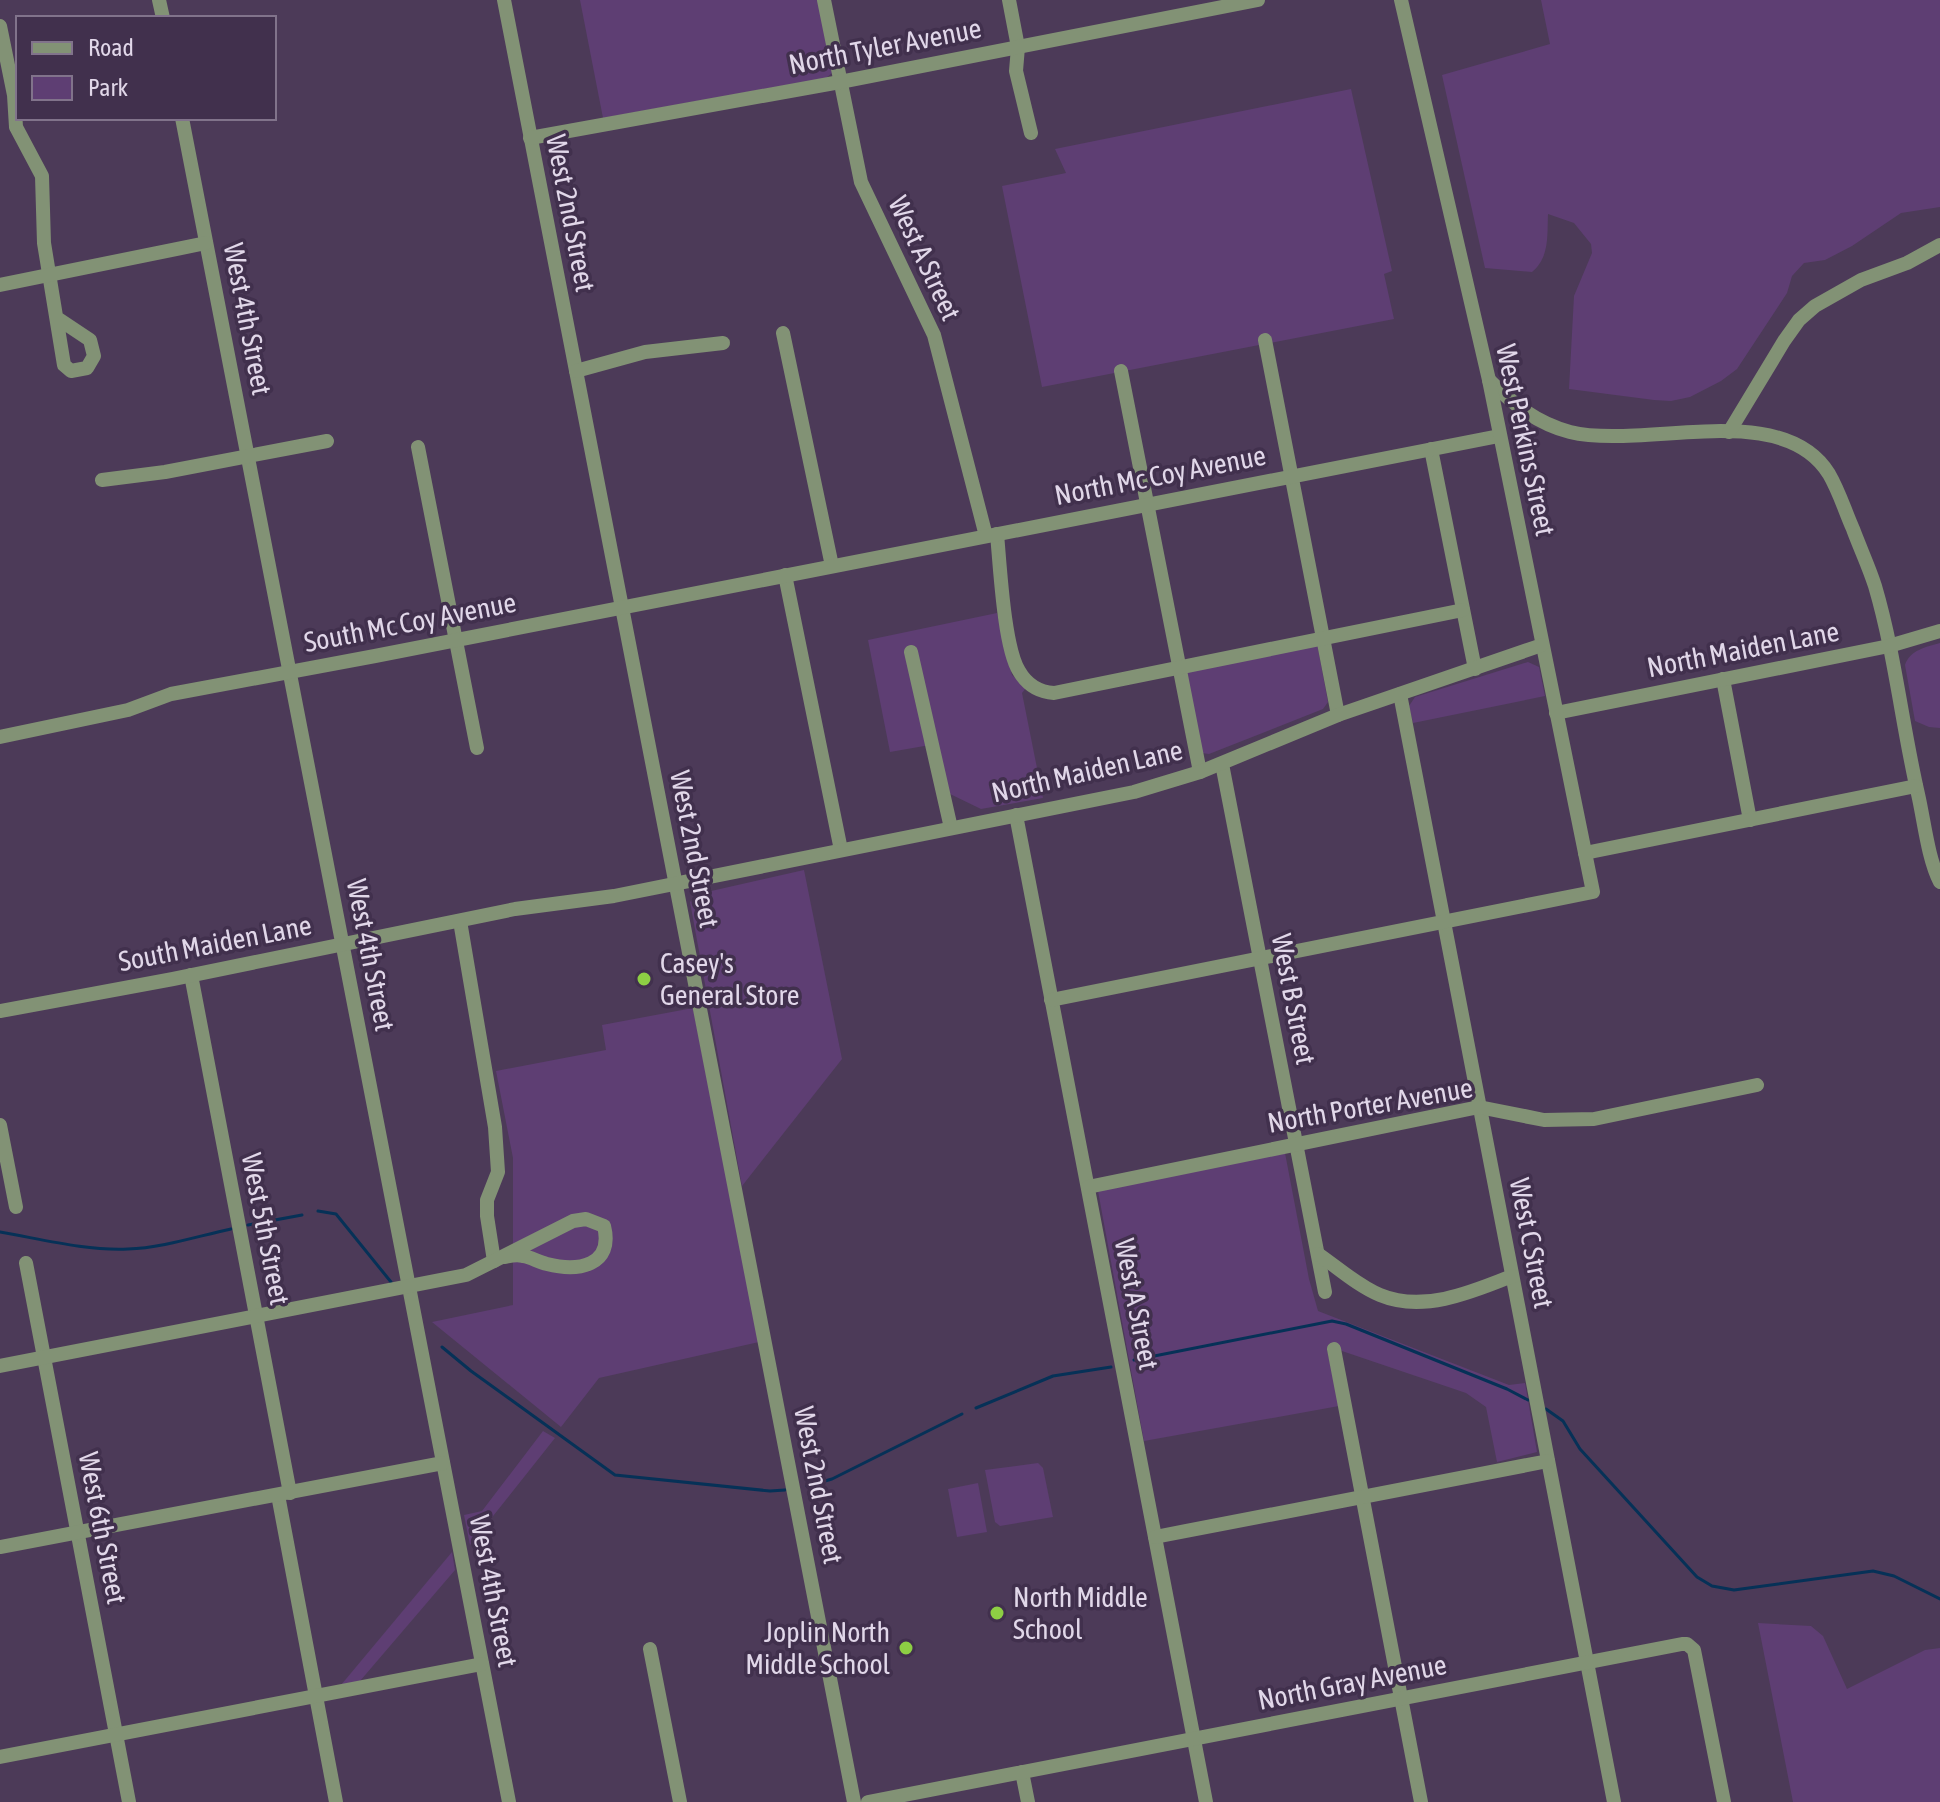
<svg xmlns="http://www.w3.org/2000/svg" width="1940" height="1802" font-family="'Asap Condensed',sans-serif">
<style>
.green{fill:#5e3e73}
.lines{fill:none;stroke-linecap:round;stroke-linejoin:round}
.stream{stroke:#063157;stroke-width:3}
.minor{stroke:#829275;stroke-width:14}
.poi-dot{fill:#8dce44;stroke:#41304d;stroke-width:3}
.labels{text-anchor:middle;stroke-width:7;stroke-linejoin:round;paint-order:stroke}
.street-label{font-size:28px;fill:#e1d7e9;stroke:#41304d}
.poi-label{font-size:28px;fill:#e1d7e9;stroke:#41304d;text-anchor:start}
</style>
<rect width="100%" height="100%" fill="#4c3a58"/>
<g class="green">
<path d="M580 0H820L832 73 826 78 603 118Z"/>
<path d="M1541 0H1940V207L1901 213 1852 246 1825 260 1804 263 1792 276 1787 293 1737 369 1721 381 1690 397 1671 401 1654 400 1569 389 1574 296 1592 253 1591 244 1574 223 1548 214C1547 235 1550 257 1532 272L1485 268 1442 75 1550 44Z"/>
<path d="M1351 89 1392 271 1384 274 1394 319 1042 387 1002 186 1066 173 1055 149Z"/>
<path d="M997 613 1012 675 1026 688 1022 693 1043 798 981 809 948 793 930 745 890 752 868 640Z"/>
<path d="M1317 643 1328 702 1323 709 1209 754 1202 753 1186 672Z"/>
<path d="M1940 643V728L1929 727 1915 721 1905 665C1910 650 1926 647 1940 643Z"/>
<path d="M1528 662 1539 667 1545 696 1413 723 1409 706 1415 697Z"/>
<path d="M804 870 842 1059 742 1186 690 902 698 894Z"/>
<path d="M693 1008 759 1342 599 1378 561 1427 432 1322 513 1305V1158L496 1071 606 1050 602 1025Z"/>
<path d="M1285 1153 1309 1279 1318 1311 1509 1385 1525 1383 1537 1452 1497 1462 1486 1407 1466 1393 1339 1350 1327 1349 1339 1406 1144 1441 1098 1191Z"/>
<path d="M543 1431 555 1438 470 1545 464 1515 482 1511Z"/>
<path d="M1038 1463 1043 1468 1053 1517 1000 1526 995 1522 985 1470Z"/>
<path d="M978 1483 987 1532 957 1537 948 1489Z"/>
<path d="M452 1552 455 1570 360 1681 341 1685Z"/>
<path d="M1758 1623 1811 1626 1823 1636 1847 1689 1925 1650 1940 1648V1802H1793Z"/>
</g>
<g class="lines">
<g class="stream">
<path d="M318 1211 336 1214 391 1282"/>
<path d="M248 1225 302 1215"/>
<path d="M0 1232C41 1239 86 1251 128 1249 162 1248 198 1236 231 1229"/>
<path d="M442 1347 471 1371 615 1475 770 1491 785 1490"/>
<path d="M1134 1360 1332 1321 1346 1324 1507 1389 1528 1400"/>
<path d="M976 1408 1053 1376 1111 1367"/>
<path d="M1546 1409 1563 1421 1580 1449 1697 1577 1712 1586 1734 1590 1873 1571 1894 1576 1940 1599"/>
<path d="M807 1486 832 1479 962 1414"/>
</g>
<g class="minor">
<path d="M159 0 163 18"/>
<path d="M504 0 854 1802"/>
<path d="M824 0 861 182 934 335 986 536"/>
<path d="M1009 0 1018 47 1016 71 1031 133"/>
<path d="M0 26 14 95 16 127 42 176 44 243 64 365 71 371 87 368 94 356 90 340 57 318"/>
<path d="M182 118 509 1802"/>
<path d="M530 138 840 82 1258 0"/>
<path d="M0 285 206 243"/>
<path d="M783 333 832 566"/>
<path d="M1265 340 1338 715"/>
<path d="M576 371 645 352 723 343"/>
<path d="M1121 371 1200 772"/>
<path d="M1489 380C1513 404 1536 423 1570 432 1644 450 1782 398 1829 474 1839 491 1845 511 1853 529 1860 548 1869 567 1875 586 1895 654 1902 725 1918 794 1924 820 1928 859 1940 882"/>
<path d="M1729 432 1784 341 1799 320 1815 306 1861 280 1907 263 1940 245"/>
<path d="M418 447 477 748"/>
<path d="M1431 449 1475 669"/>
<path d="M102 480 165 472 327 441"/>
<path d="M997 534C1000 566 1004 647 1019 671 1027 685 1038 692 1054 693L1463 610"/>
<path d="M785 575 841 850"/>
<path d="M911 652 951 828"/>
<path d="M1723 679 1750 820"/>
<path d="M1400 694 1614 1802"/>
<path d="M1556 713 1889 646 1940 631"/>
<path d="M0 737 128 710 171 694 375 656 1499 436"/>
<path d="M1222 764 1325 1292"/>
<path d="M1016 815 1206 1802"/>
<path d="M1585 853 1916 786"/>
<path d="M460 921 495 1127 498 1172 487 1200V1216L494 1261"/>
<path d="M191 975 290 1493"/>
<path d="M1051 1000 1593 892 1489 380 1401 0"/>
<path d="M0 1011 173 979 515 909 614 896 1134 792 1200 772 1338 715 1542 645"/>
<path d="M0 1125 16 1207"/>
<path d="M1088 1187 1479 1107 1544 1120 1594 1119 1757 1085"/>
<path d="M1318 1254C1337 1267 1358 1286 1380 1295 1423 1313 1472 1292 1512 1276"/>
<path d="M26 1263 129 1802"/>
<path d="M1334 1349 1421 1802"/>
<path d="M0 1366 466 1275 573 1221 586 1219 604 1226C614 1266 578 1272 547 1264 538 1262 531 1257 523 1256 516 1254 510 1256 504 1257"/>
<path d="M278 1495 336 1802"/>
<path d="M1155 1537 1548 1461"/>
<path d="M0 1547 443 1463"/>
<path d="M650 1649 680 1802"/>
<path d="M0 1757 482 1664"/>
<path d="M1022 1772 1028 1802"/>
<path d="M868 1802 1682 1644H1687L1694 1650 1724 1802"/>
</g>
</g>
<g class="poi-dot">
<circle cx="644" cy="979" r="8"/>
<circle cx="997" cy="1613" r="8"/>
<circle cx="906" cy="1648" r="8"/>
</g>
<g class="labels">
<g class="street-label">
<text transform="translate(885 46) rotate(-11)" y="10">North Tyler Avenue</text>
<text transform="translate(571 213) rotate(79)" y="10">West 2nd Street</text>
<text transform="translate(925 258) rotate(65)" y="10">West A Street</text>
<text transform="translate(248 319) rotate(79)" y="10">West 4th Street</text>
<text transform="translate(1526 440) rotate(78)" y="10">West Perkins Street</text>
<text transform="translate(1160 475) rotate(-11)" y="10">North Mc Coy Avenue</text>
<text transform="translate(410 622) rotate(-11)" y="10">South Mc Coy Avenue</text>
<text transform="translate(1743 649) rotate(-11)" y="10">North Maiden Lane</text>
<text transform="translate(1087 771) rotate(-13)" y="10">North Maiden Lane</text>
<text transform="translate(695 849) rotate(79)" y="10">West 2nd Street</text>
<text transform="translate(215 943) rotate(-11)" y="10">South Maiden Lane</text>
<text transform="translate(371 955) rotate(79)" y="10">West 4th Street</text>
<text transform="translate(1294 999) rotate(79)" y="10">West B Street</text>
<text transform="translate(1370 1105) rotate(-10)" y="10">North Porter Avenue</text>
<text transform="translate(266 1229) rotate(79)" y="10">West 5th Street</text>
<text transform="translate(1532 1243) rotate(79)" y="10">West C Street</text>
<text transform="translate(1137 1304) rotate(79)" y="10">West A Street</text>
<text transform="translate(819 1485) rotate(79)" y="10">West 2nd Street</text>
<text transform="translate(103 1528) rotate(79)" y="10">West 6th Street</text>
<text transform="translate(494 1591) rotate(79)" y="10">West 4th Street</text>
<text transform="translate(1352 1682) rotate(-11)" y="10">North Gray Avenue</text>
</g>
<g class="poi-label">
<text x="660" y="973">Casey's<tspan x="660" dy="32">General Store</tspan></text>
<text x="1013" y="1607">North Middle<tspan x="1013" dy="32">School</tspan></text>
<text x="890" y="1642" text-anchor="end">Joplin North<tspan x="890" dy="32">Middle School</tspan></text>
</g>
</g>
<rect x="16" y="16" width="260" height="104" fill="#41304d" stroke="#81738b" stroke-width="2"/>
<rect x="32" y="42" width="40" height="12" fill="#829275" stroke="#81738b" stroke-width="2"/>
<text x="88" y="56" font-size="24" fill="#e1d7e9">Road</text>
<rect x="32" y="76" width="40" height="24" fill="#5e3e73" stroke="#81738b" stroke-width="2"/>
<text x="88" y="96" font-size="24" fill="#e1d7e9">Park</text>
</svg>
